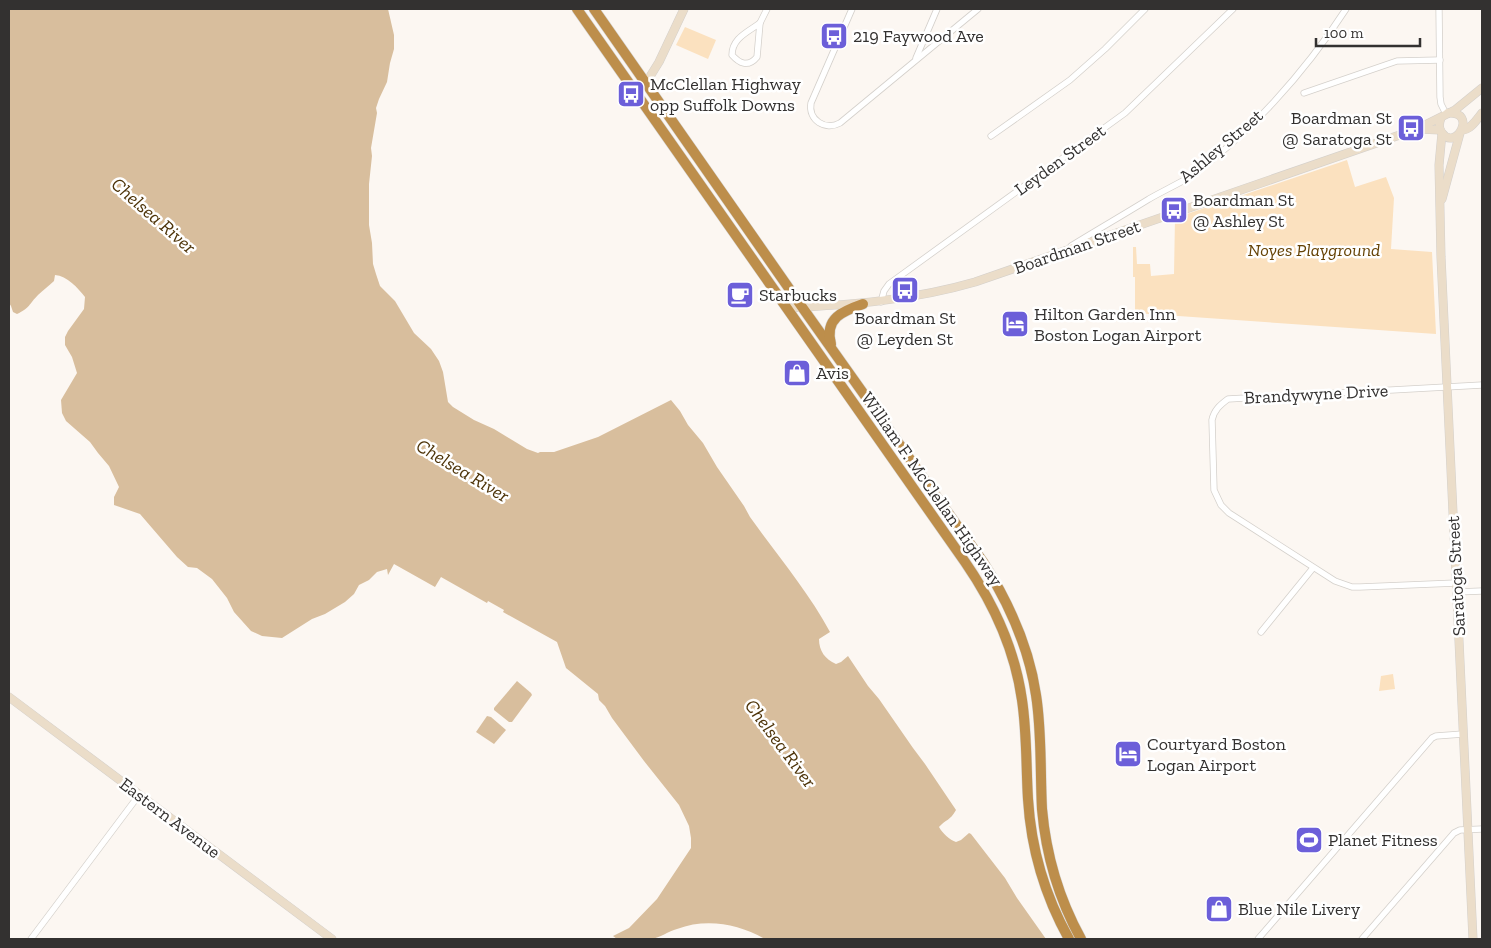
<svg xmlns="http://www.w3.org/2000/svg" width="1491" height="948" font-family="'Zilla Slab',serif">
<style>
.green{fill:#fbe1bf}
.water{fill:#d8be9d}
.lines{fill:none;stroke-linecap:round;stroke-linejoin:round}
.street-casing{stroke:#d4d0cb;stroke-width:7}
.secondary-casing{stroke:#d4d0cb;stroke-width:9}
.highway-casing{stroke:#d6d6d6;stroke-width:11}
.street{stroke:#fff;stroke-width:5.5}
.secondary{stroke:#ebddc9;stroke-width:8}
.highway{stroke:#bd8e4b;stroke-width:10}
.labels{text-anchor:middle;stroke-width:5;stroke-linejoin:round;paint-order:stroke}
.poi-label{font-size:18px;fill:#333130;stroke:#fff;text-anchor:start}
.street-label{font-size:18px;fill:#333130;stroke:#fff}
.park-label{font-size:18px;font-style:italic;fill:#654205;stroke:#fff}
.water-label{font-size:19px;font-style:italic;fill:#4e3409;stroke:#fff}
</style>
<rect width="100%" height="100%" fill="#fcf7f2"/>
<g class="green">
<path d="M685 27 716 40 708 59 676 45Z"/>
<path d="M1347 160 1355 187 1386 177 1394 198 1391 249 1432 252 1436 334 1135 313V277H1133V247H1136L1137 264H1150L1151 276 1174 274 1175 218Z"/>
<path d="M1393 674 1395 689 1379 691 1381 676Z"/>
</g>
<g class="water">
<path d="M9 9H388L394 35V49L390 63 387 82 379 99 376 108 377 113 371 148 372 156 369 184V225L372 243 373 264 376 274 380 286 395 301 414 333 431 349 439 361 443 372 448 402 453 407 474 420 494 429 527 449 538 453 540 452H554L598 437 671 400 680 411 688 425 703 443 717 467 744 506 750 517C777 555 808 591 830 632L819 639C819 651 825 659 836 664L841 662 848 656 868 686 879 699 913 748 925 764 954 807 956 810C950 821 946 819 939 827 942 833 950 840 956 842L961 840 969 833 971 834 1005 878 1017 898 1046 939H765C738 924 707 918 677 929 669 931 659 938 652 939 641 941 628 939 617 939L613 936 629 928 657 899 691 848V838L689 826 679 805 644 761 612 718 605 706 599 700 598 694 566 668 557 642 503 612 504 610 488 601 487 603 441 577 435 587 394 564 388 575 387 569 377 572 369 580 359 585 354 594 345 602 325 614 312 619 282 638 262 636 251 631 234 612 227 598 212 579 197 568 188 567 177 557 140 514 114 505V497L119 487 109 466 98 453 90 442 66 421 62 413 61 400 77 373 72 357 65 345V337L68 331 84 309 85 297C78 288 67 276 55 275L54 281C49 286 43 290 38 295 29 304 30 308 17 314L13 312 11 306 9 303Z"/>
<path d="M517 681 531 693 532 695 512 722H509L494 710V708Z"/>
<path d="M487 716 491 717 506 730 494 744 476 732Z"/>
</g>
<g class="lines">
<g class="street-casing">
<g id="street">
<path d="M852 9 811 103C808 120 825 131 840 123L978 9"/>
<path d="M1439 9 1440 97 1441 104 1446 114"/>
<path d="M760 23 757 57C748 68 739 63 732 55 732 38 748 32 760 23Z"/>
<path d="M760 23 767 9"/>
<path d="M916 58 937 9"/>
<path d="M1304 93 1397 61 1440 60"/>
<path d="M991 136 1070 80 1105 49 1145 9"/>
<path d="M1071 246C1097 230 1123 215 1149 199 1161 192 1174 186 1186 179 1249 136 1305 72 1346 9"/>
<path d="M881 302 884 291 889 284 1125 113 1233 9"/>
<path d="M1456 583 1360 587H1352L1335 581 1229 513 1221 505 1214 490 1212 420C1214 410 1220 405 1228 399L1482 385"/>
<path d="M1457 592 1482 591"/>
<path d="M1261 632 1313 568"/>
<path d="M31 939 139 795"/>
<path d="M1258 939 1432 738 1436 736 1463 734"/>
<path d="M1362 939 1454 833 1460 830 1482 829"/>
</g>
</g>
<g class="secondary-casing">
<g id="secondary">
<path d="M646 83 659 62 684 9"/>
<path d="M1441 118C1439 123 1438 128 1442 133 1456 152 1478 111 1448 113"/>
<path d="M1419 129 1440 130"/>
<path d="M1462 130C1471 130 1477 119 1482 113"/>
<path d="M1442 133 1439 165 1441 257 1473 939"/>
<path d="M1442 199 1460 133"/>
<path d="M786 308C851 305 913 300 975 282L1417 129 1455 110 1482 88"/>
<path d="M9 697 332 939"/>
</g>
</g>
<g class="highway-casing">
<g id="highway">
<path d="M577 9 965 562C994 604 1015 650 1022 700 1027 733 1026 766 1028 799 1031 848 1045 896 1069 939"/>
<path d="M594 9 802 307 983 562C1009 603 1029 647 1036 695 1042 733 1040 771 1042 809 1046 855 1059 899 1081 939"/>
<path d="M831 344C824 318 843 311 863 304"/>
</g>
</g>
<use href="#street" class="street"/>
<use href="#secondary" class="secondary"/>
<use href="#highway" class="highway"/>
</g>
<defs>
<g id="bus-square" transform="scale(1.4375)"><rect x="-9" y="-9" width="18" height="18" rx="4" fill="#6c5fd9" stroke="#fff"/><path d="M-5-6H5V4H4V6H2V4H-2V6H-4V4H-5ZM-3.5-4V0h7V-4ZM-3.5 1.2v1.5H-2V1.2ZM2 1.2v1.5H3.5V1.2Z" fill="#fff"/></g>
<g id="cafe-square" transform="scale(1.4375)"><rect x="-9" y="-9" width="18" height="18" rx="4" fill="#6c5fd9" stroke="#fff"/><path d="M-5.5-4.5H6V0H3Q3 3.5 0 3.5H-2.5Q-5.5 3.5-5.5 0ZM3-3.2v2h1.7v-2ZM-6 4.5H4V6H-6Z" fill="#fff"/></g>
<g id="hotel-square" transform="scale(1.4375)"><rect x="-9" y="-9" width="18" height="18" rx="4" fill="#6c5fd9" stroke="#fff"/><path d="M-6-4.5h1.5V1H6V5H4.5V3h-9V5H-6ZM-4 0a1.8 1.8 0 1 1 3.6 0ZM.5 0V-2.5h3Q6-2.5 6 0Z" fill="#fff"/></g>
<g id="shop-square" transform="scale(1.4375)"><rect x="-9" y="-9" width="18" height="18" rx="4" fill="#6c5fd9" stroke="#fff"/><path d="M-5-2.5h2.3a2.7 3.5 0 0 1 5.4 0H5L5.5 6h-11ZM-1.5-2.5h3a1.5 2.3 0 0 0-3 0Z" fill="#fff"/></g>
<g id="stadium-square" transform="scale(1.4375)"><rect x="-9" y="-9" width="18" height="18" rx="4" fill="#6c5fd9" stroke="#fff"/><path d="M0-5a6.5 5 0 1 0 0 10a6.5 5 0 1 0 0-10ZM-3.5-1.8h7v3.6h-7Z" fill="#fff"/></g>
</defs>
<g fill-rule="evenodd">
<use href="#bus-square" x="834" y="36"/>
<use href="#bus-square" x="631" y="94"/>
<use href="#bus-square" x="1411" y="128"/>
<use href="#bus-square" x="1174" y="210"/>
<use href="#bus-square" x="905" y="290"/>
<use href="#cafe-square" x="740" y="295"/>
<use href="#hotel-square" x="1015" y="324"/>
<use href="#shop-square" x="797" y="373"/>
<use href="#hotel-square" x="1128" y="754"/>
<use href="#stadium-square" x="1309" y="840"/>
<use href="#shop-square" x="1219" y="909"/>
</g>
<g class="labels">
<g class="poi-label">
<text x="853" y="42">219 Faywood Ave</text>
<text x="650" y="90">McClellan Highway<tspan x="650" dy="21">opp Suffolk Downs</tspan></text>
<text x="1392" y="124" text-anchor="end">Boardman St<tspan x="1392" dy="21">@ Saratoga St</tspan></text>
<text x="1193" y="206">Boardman St<tspan x="1193" dy="21">@ Ashley St</tspan></text>
<text x="759" y="301">Starbucks</text>
<text x="1034" y="320">Hilton Garden Inn<tspan x="1034" dy="21">Boston Logan Airport</tspan></text>
<text x="905" y="324" text-anchor="middle">Boardman St<tspan x="905" dy="21">@ Leyden St</tspan></text>
<text x="816" y="379">Avis</text>
<text x="1147" y="750">Courtyard Boston<tspan x="1147" dy="21">Logan Airport</tspan></text>
<text x="1328" y="846">Planet Fitness</text>
<text x="1238" y="915">Blue Nile Livery</text>
</g>
<g class="street-label">
<text transform="translate(1221 146) rotate(-40)" y="6">Ashley Street</text>
<text transform="translate(1060 160) rotate(-36)" y="6">Leyden Street</text>
<text transform="translate(1077 247) rotate(-19)" y="6">Boardman Street</text>
<text transform="translate(1316 394) rotate(-3)" y="6">Brandywyne Drive</text>
<text transform="translate(932 489) rotate(55)" y="6">William F. McClellan Highway</text>
<text transform="translate(1456 576) rotate(-93)" y="6">Saratoga Street</text>
<text transform="translate(170 818) rotate(37)" y="6">Eastern Avenue</text>
</g>
<g class="park-label">
<text x="1314" y="256">Noyes Playground</text>
</g>
<g class="water-label">
<text transform="translate(154 215) rotate(41)" y="7">Chelsea River</text>
<text transform="translate(463 470) rotate(31)" y="7">Chelsea River</text>
<text transform="translate(781 743) rotate(53)" y="7">Chelsea River</text>
</g>
</g>
<rect width="1491" height="948" fill="none" stroke="#333130" stroke-width="20"/>
<path d="M1316 38v8h104v-8" fill="none" stroke="#333130" stroke-width="2.5"/>
<text x="1324" y="38" font-size="15" fill="#333130" stroke="#ffffff" stroke-width="4" paint-order="stroke">100 m</text>
</svg>
